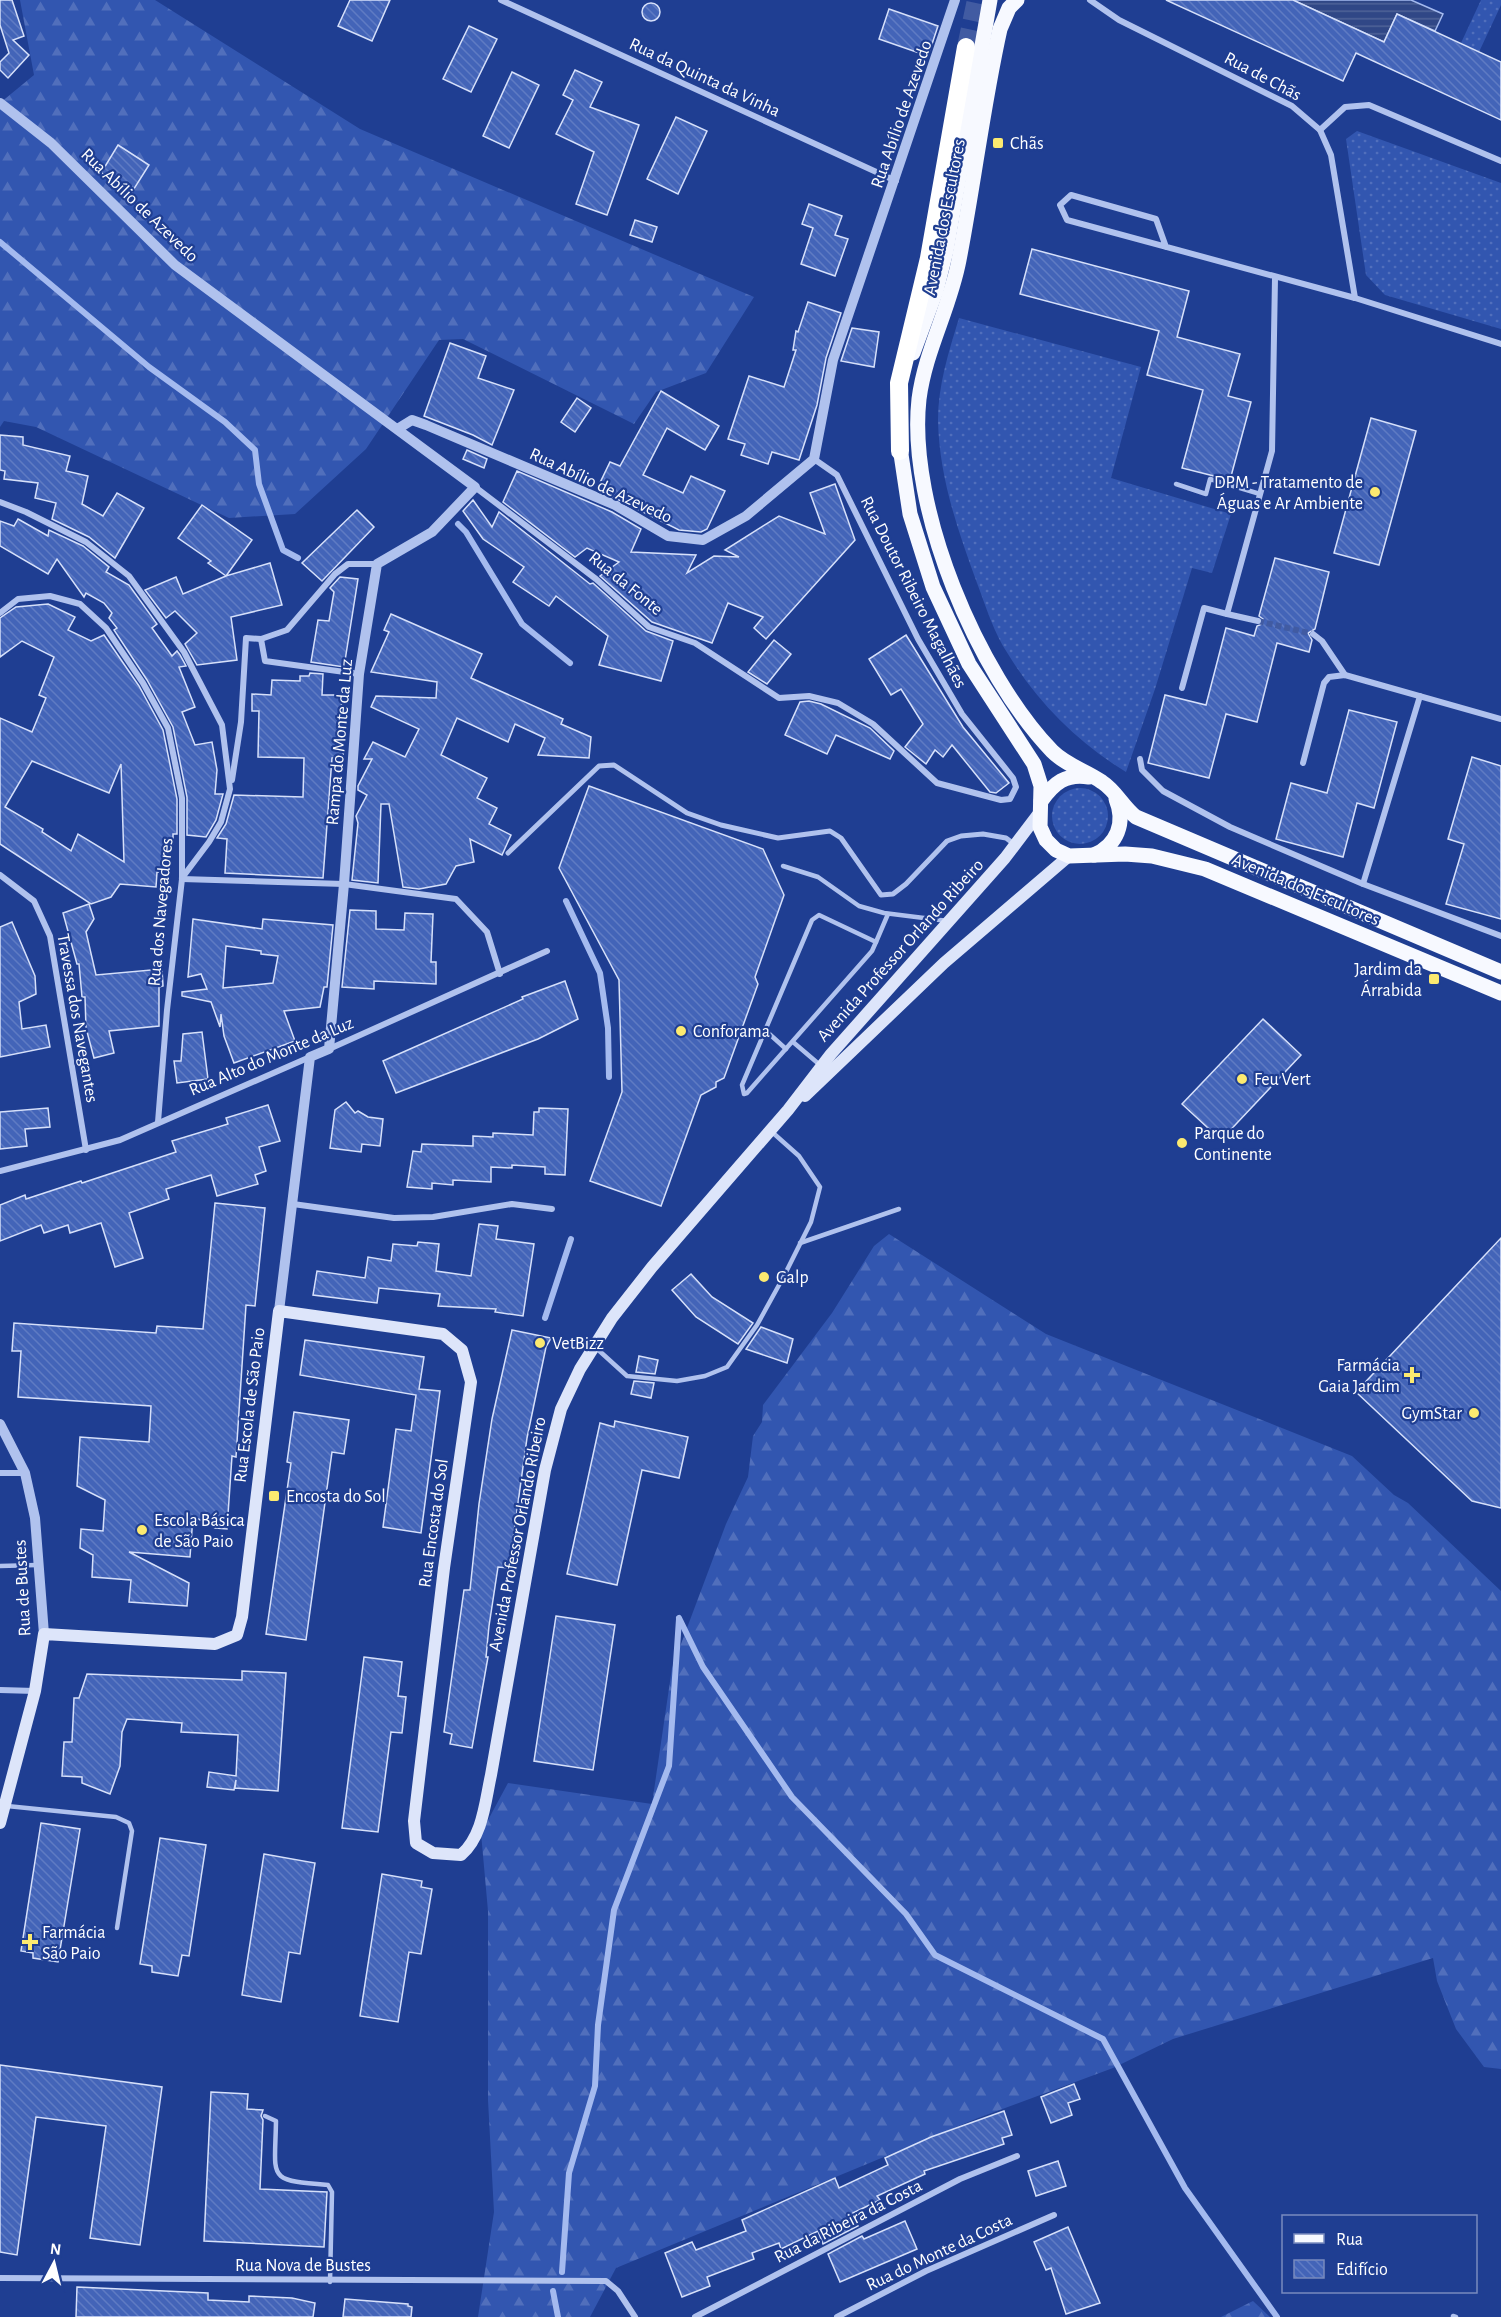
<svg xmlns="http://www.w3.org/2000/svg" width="1501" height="2317" font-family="'Alegreya Sans',sans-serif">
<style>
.grass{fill:url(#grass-dots)}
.forest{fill:url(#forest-firs)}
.water{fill:url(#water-rules);stroke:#a4baef;stroke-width:1.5}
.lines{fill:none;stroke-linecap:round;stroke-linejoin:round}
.stream{stroke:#a4baef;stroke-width:6}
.building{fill:url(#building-back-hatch);stroke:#d6e0fa;stroke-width:1.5;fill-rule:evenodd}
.minor-tunnel{stroke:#415ba2;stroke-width:6;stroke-dasharray:6 3;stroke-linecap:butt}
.motorway-tunnel{stroke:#415ba2;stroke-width:18;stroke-dasharray:18 9;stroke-linecap:butt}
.service{stroke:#b0c2ee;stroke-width:4.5}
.pedestrian{stroke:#b0c2ee;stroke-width:5}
.minor{stroke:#b0c2ee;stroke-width:6}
.tertiary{stroke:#b0c2ee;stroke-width:10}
.secondary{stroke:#dde5fa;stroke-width:12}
.primary{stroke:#f7f9ff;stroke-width:15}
.motorway{stroke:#fff;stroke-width:18}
.poi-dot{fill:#fcea70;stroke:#1f3e92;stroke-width:2}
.labels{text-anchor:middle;stroke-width:4.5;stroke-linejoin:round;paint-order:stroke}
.street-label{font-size:18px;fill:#fff;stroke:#1f3e92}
.poi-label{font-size:18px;fill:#fff;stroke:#1f3e92;text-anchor:start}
</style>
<defs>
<pattern id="grass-dots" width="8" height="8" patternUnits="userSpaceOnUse" patternTransform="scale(1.5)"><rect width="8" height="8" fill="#3256b0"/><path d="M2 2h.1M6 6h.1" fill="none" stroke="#516fbc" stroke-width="1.8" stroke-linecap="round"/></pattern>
<pattern id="forest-firs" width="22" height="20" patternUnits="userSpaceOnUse" patternTransform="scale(1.5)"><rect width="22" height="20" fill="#3256b0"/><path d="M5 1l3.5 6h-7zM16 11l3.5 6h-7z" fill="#516fbc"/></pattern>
<pattern id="water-rules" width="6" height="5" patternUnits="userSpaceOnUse" patternTransform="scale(1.5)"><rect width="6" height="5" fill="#304786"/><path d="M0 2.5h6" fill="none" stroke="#4f6398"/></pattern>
<pattern id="building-back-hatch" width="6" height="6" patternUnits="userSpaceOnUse" patternTransform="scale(1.5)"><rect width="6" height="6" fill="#4364b8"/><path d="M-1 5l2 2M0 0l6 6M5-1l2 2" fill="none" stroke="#5f7bc3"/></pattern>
</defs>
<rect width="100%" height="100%" fill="#1f3e92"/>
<g class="grass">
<path d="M1481 0H1501V5L1479 52 1461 43Z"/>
<path d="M1357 131 1501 183V329L1385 295 1366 275 1346 139Z"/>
<path d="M959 318 1141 367 1111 478 1231 514 1212 573 1192 568 1155 689 1126 772C1078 743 1037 702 1008 654 994 633 986 607 977 583 958 531 939 477 938 420 938 385 949 351 959 318Z"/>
<circle cx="1080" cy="816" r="28"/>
</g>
<g class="forest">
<path d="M20 0H155L360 129 754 297 706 373 656 392 634 424 463 339 439 340 366 449 295 514 229 518 36 427 4 421 0 427V103L34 75Z"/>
<path d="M889 1234 1046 1334 1352 1456 1394 1495 1408 1503 1501 1591V2069L1484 2067 1456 2029 1437 1981 1433 1958 1173 2039 1113 2068 978 2118 616 2268 590 2317H478L494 2212 488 2100V1911L481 1833 508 1783 652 1804 672 1668 726 1524 748 1477 753 1436 762 1422 763 1405 832 1313 874 1246Z"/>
<path d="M1253 2301 1270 2317H1221Z"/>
</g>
<path class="water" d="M1293 0H1411L1443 14 1435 31 1397 14 1384 42Z"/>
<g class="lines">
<g class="stream">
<path d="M0 242 149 367 225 422 255 450 259 484 283 550 298 558"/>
<path d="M458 524 466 532 522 624 570 663"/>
<path d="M566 901 600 973 608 1028 609 1077"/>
<path d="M545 1318 571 1239"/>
<path d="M679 1618 703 1667 792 1797 906 1914 935 1955 1103 2039 1185 2188 1277 2317"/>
<path d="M562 2272 569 2173 595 2086 598 2025 614 1910 669 1766 679 1619"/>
<path d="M553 2291 558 2317"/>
</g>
</g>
<g class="building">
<path d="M0 0H12L24 36 13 40 29 55 8 78 0 70V62L9 53 0 25Z"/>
<path d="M350 0H390L372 41 338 26Z"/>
<path d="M1166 0H1293L1384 42 1397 14 1501 62V120L1356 53 1343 81Z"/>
<circle cx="651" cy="12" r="9"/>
<path d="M889 9 938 26 928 56 879 39Z"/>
<path d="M469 26 497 39 471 92 443 79Z"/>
<path d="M575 70 602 82 590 107 639 125 607 215 576 204 594 152 556 134 573 100 563 95Z"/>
<path d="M512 72 539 85 509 148 483 136Z"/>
<path d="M676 117 707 131 678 194 647 179Z"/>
<path d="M118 145 149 165 132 192 101 173Z"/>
<path d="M809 204 842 216 835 235 848 239 835 276 801 264 813 228 802 224Z"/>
<path d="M635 220 657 227 652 242 630 235Z"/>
<path d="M1032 249 1189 291 1177 337 1240 354 1228 396 1251 402 1230 480 1182 468 1203 390 1147 375 1159 331 1020 294Z"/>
<path d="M808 302 841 313 826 358 817 405 799 460 772 452 768 464 741 455 745 444 728 439 749 376 784 387 796 350H793L796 331 798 332Z"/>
<path d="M852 328 879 332 874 367 841 361Z"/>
<path d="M450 343 486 356 478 378 514 390 492 445 473 435 424 416Z"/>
<path d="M661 391 719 426 705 450 667 428 643 475 683 493 691 476 725 491 707 529 701 532 679 530 597 489 610 462 620 466Z"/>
<path d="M577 398 591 408 575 432 561 422Z"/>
<path d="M1371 418 1416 431 1379 565 1334 553Z"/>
<path d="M0 435 23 437V445L70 456 66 471 88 476 82 504 103 516 117 493 144 508 115 558 89 537 52 519 56 503 35 498 38 483 4 479 5 471 0 470Z"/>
<path d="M467 450 487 459 484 468 463 459Z"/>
<path d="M517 471 612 512 641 529 631 552 696 555 687 573 714 556 739 557 725 550 779 516 825 534 810 493 835 484 855 540 766 639 754 628 763 617 728 603 712 643 652 622 600 576 619 562 587 548 575 557 503 502Z"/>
<path d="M473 500 492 527 499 512 590 584 593 583 646 631 673 641 661 681 599 665 608 636 556 596 549 606 513 582 524 567 483 539 463 511Z"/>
<path d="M202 505 252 540 226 576 270 563 282 605 231 617 237 660 197 665 185 644 197 633 175 611 166 618 145 590 176 577 183 594 226 576 208 563 211 561 178 538Z"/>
<path d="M357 510 374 527 322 581 302 563Z"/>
<path d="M18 519 48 536 49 530 83 546 109 567 106 572 129 585 157 624 152 628 172 656 177 651 180 655 186 666 179 667 195 707 182 712 195 745 212 742 217 770 215 794H223L216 820 206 837 187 835V797L173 727 147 680 114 630 117 628 109 618 112 613 104 603 86 593 84 597 57 559 48 574 0 546V521L14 526Z"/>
<path d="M1275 558 1329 572 1315 629 1308 633 1312 640 1309 652 1277 643 1257 722 1226 714 1209 778 1148 763 1165 695 1206 705 1226 628 1254 636 1257 626 1262 624 1263 619 1259 616Z"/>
<path d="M340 577 358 579 344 667 311 662 318 620 329 621 334 592 330 588Z"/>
<path d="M48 604 75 617 68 630 91 641 104 635 139 686 163 730 177 799V834H173V844H169L166 872H157L156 887 120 884 111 897 91 904 0 844V718L32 732 46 698 39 695 54 657 22 641 0 657V618L16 607ZM32 761 109 793 121 764 124 862 78 834 71 851 42 832 43 829 5 807Z"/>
<path d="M391 614 482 654 471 678 563 719 561 724 591 737 589 758 538 755 545 738 515 724 508 742 457 718 441 755 487 778 477 798 497 808 489 824 511 835 502 855 470 839 474 862 456 866 446 884 419 889 403 887 389 804H381L378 883 352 880 358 823 356 816 367 795 358 790V786L372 759H364L373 742 405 757 419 729 371 707 376 696 436 698 437 682 371 672 389 632 384 630Z"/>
<path d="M906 635 963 727 1009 783 996 793 990 792 952 745 943 757 935 750 926 764 905 747 923 724 901 689 891 695 869 659Z"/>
<path d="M774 640 791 654 767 684 748 672Z"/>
<path d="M310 673 323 674 322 695H343L338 727 344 729 343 758H332L323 878 225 873 227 839 217 838 226 824 234 795 303 797 304 758 258 757 259 711H252V694L271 695 272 680 300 681V676H309Z"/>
<path d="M809 701 821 704 870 728 894 751 890 759 836 735 827 754 785 735 800 702Z"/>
<path d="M1349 710 1397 722 1374 808 1357 803 1343 857 1276 839 1291 783 1327 793Z"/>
<path d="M1472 757 1501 766V919L1446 904 1464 844 1448 839Z"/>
<path d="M589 786 763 849 784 895 755 977 758 984 724 1078 716 1082V1087L701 1095 661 1206 590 1181 622 1092 619 980 559 868Z"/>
<path d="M89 904 94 919 86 932 96 975 162 969 163 986 159 987V1026L109 1031 114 1053 94 1058 86 1028 85 997H82L79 964H77L63 913Z"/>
<path d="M350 910 376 911V929L404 930 405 913 433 914 431 962H436V984L374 981V989L342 987Z"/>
<path d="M193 919 262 929 263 919 333 925 327 987H324L320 1007 284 1011 295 1041 234 1063 224 1036 221 1014 220 1027 211 1002 182 996V992L207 989 201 974 188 977ZM226 946 261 951V954L278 956 273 983 223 988Z"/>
<path d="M12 922 35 976 36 994 19 1002 22 1029 46 1025 50 1047 0 1057V927Z"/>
<path d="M565 981 578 1019 538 1039 396 1093 383 1061 523 999 522 997Z"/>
<path d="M1263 1019 1301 1055 1221 1140 1182 1104Z"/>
<path d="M202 1032 208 1079 177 1083 174 1061H181L183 1034Z"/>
<path d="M346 1102 355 1113 358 1111 368 1117 383 1119 380 1146 362 1144 361 1152 330 1148 335 1110Z"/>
<path d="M268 1105 280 1141 259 1147 266 1171 255 1175 258 1184 217 1196 211 1175 166 1189 169 1199 129 1213 143 1258 115 1267 101 1223 70 1233 68 1225 44 1233 41 1225 0 1241V1205L25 1195 26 1199 81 1181 82 1183 176 1152 172 1141 228 1124 226 1118Z"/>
<path d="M48 1108 50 1127 25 1129 27 1146 0 1149V1112Z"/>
<path d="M539 1108 568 1109 565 1175 545 1174V1167L512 1165V1168L491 1167V1182L453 1180V1185L432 1183V1189L407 1187 413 1151 421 1152 422 1144 473 1146V1136L493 1137V1133L533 1135 534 1112H539Z"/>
<path d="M215 1203 265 1208 255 1306 246 1305 236 1457 232 1456 227 1529 215 1528 193 1516 190 1557 129 1552 189 1583 187 1606 129 1602 131 1580 92 1577 93 1555 80 1548 81 1529 103 1531 105 1500 77 1486 80 1437 149 1442 151 1406 18 1397 21 1351H12L14 1323 156 1333 157 1326 203 1329Z"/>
<path d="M479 1224 498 1226 496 1239 534 1244 523 1316 495 1312 496 1309 438 1306 440 1294 379 1288 377 1303 313 1295 317 1271 365 1278 368 1257 391 1261 393 1244 417 1246 418 1242 439 1244 436 1271 471 1276Z"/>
<path d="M1501 1238V1508L1472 1501 1356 1392Z"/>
<path d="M691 1274 712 1297 753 1323 738 1344 696 1317 672 1290Z"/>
<path d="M761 1327 793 1339 787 1363 746 1349Z"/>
<path d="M512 1330 551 1338 546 1347 527 1438 509 1568 498 1567 489 1626 486 1657H488L472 1748 450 1744 452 1734 444 1732 464 1590H470L479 1504 492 1419Z"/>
<path d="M305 1340 424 1357 419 1389 440 1391 421 1533 383 1527 396 1429 411 1431 416 1395 300 1375Z"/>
<path d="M639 1356 658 1360 655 1374 636 1372Z"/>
<path d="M634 1381 654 1383 651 1398 631 1394Z"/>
<path d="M294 1412 349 1420 344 1454 332 1452 306 1640 266 1634 291 1463 287 1462Z"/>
<path d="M615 1421 688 1437 679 1478 642 1470 617 1585 567 1574 600 1423 614 1427Z"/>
<path d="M556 1616 615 1625 593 1770 534 1761Z"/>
<path d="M364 1657 402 1662 398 1696 406 1697 402 1733 391 1732 378 1832 342 1828Z"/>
<path d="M242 1671 286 1673 278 1791 235 1788 236 1780 234 1790 207 1787 209 1772 236 1776 238 1735 181 1732 182 1723 142 1720 127 1719 122 1732 120 1766 110 1794 82 1783V1777L62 1776 64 1742H72L74 1698H79L87 1674 242 1680Z"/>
<path d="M41 1823 80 1829 58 1962 33 1958V1953L21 1951Z"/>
<path d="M160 1838 206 1845 189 1956 182 1955 178 1976 152 1972V1966L140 1964Z"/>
<path d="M264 1854 315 1863 300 1954 289 1952 281 2002 242 1995Z"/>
<path d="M382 1874 422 1881 421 1887 432 1889 421 1954 409 1952 398 2022 360 2016Z"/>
<path d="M0 2065 162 2087 140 2245 90 2238 106 2126 36 2117 17 2255 0 2252Z"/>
<path d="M1074 2084 1080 2099 1068 2103 1072 2115 1051 2123 1041 2097Z"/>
<path d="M211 2092 248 2094 247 2109 263 2110 261 2116 263 2120 260 2189 327 2192 324 2247 204 2241Z"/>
<path d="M1004 2111 1012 2135 1002 2138 1004 2144 924 2171 925 2174 877 2196 880 2200 853 2213 858 2226 823 2244 818 2231 781 2249 779 2243 752 2253 754 2259 707 2277 710 2286 682 2297 665 2253 692 2242 696 2250 746 2231 742 2220 835 2178 839 2188 888 2165 885 2158 931 2137Z"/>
<path d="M1058 2161 1066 2186 1036 2196 1028 2171Z"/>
<path d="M905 2221 917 2249 840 2282 828 2254 862 2236 864 2239Z"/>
<path d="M1068 2227 1100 2303 1066 2314 1051 2268 1046 2270 1034 2242Z"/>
<path d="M77 2287 208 2293V2300L249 2302V2296L292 2298 315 2303 313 2317H76Z"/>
<path d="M345 2299 408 2304V2306L412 2307 411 2317H343Z"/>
</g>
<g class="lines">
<path class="minor-tunnel" d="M1258 621 1313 634"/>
<path class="motorway-tunnel" d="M966 47 976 0"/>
<g class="service">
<path d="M1176 484 1206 494 1210 479 1260 494"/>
<path d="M783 866 818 877 859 906 884 913 948 921"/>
<path d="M819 915 876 942 872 951 747 1093 744 1094 742 1085 812 920Z"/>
<path d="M876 942 888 914"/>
<path d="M765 1030 786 1049"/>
<path d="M793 1042 820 1065"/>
<path d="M800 1243 899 1209"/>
<path d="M595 1347 627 1376 677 1381 705 1376 727 1367 757 1325 784 1276 811 1222 820 1187 799 1156 772 1132"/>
<path d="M0 1566 37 1565"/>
<path d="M7 1806 116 1817 129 1823 132 1831 117 1928"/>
<path d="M265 2116 276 2121C275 2180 266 2180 328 2185L332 2192 330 2282"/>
<path d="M1453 2316 1456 2317"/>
</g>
<path class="pedestrian" d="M508 853 599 766 614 765 687 813 721 825 778 838 830 831 841 838 881 895 893 894 906 884 947 841 961 836 983 834 1006 838 1014 844"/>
<g class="minor">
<path d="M501 0 896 181"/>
<path d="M1090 0 1119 20 1292 106 1320 130 1331 155 1355 298"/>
<path d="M1320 130 1345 107 1369 105 1501 161"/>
<path d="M1166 247 1156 219 1071 195 1060 205 1067 220 1355 298 1501 344"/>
<path d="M475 487 596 579 649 627 695 643 779 698 809 696 838 703 873 724 937 783 1001 800 1010 799 1016 787 1013 778 962 714 918 639 837 475 814 459"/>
<path d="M0 502 26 512 86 542 129 576 184 652 222 725 230 789 221 822 209 842 182 878"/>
<path d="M0 613 18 599 50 596 80 604 106 628 143 683 168 728 182 798V879L167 1010 158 1122"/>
<path d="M1227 614 1258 621"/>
<path d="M1313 634 1322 641 1345 675"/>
<path d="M261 639 265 661 359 674"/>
<path d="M1182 688 1204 608 1227 614 1272 451 1275 278"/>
<path d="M1140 759 1142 770 1163 791 1230 827 1363 884 1501 936"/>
<path d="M1303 763 1324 683 1329 677 1345 675 1501 719"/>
<path d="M232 780 241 722 246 638 261 639 287 630 335 574 348 564H377"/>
<path d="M0 875 34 901 50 936 86 1150"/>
<path d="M182 879 344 884 456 899 487 932 500 974"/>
<path d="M1363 884 1420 696"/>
<path d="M329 1049 547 951"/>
<path d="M0 1171 120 1140 310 1057"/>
<path d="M293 1204 394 1218 433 1217 512 1204 552 1209"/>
<path d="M0 1473H25"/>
<path d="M0 1690 35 1691"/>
<path d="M0 2278 606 2281 618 2291 635 2317"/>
<path d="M695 2317 960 2179 1017 2156"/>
<path d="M837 2317 926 2271 1054 2215"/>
</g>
<g class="tertiary">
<path d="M0 103 51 143 175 265 475 487 432 532 377 564 359 674 344 884 329 1049 310 1057 279 1311"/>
<path d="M399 428 412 420 426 425 615 505 668 536 703 540 746 516 814 459 833 360 955 0"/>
<path d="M0 1424 25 1473 35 1518 44 1634"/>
</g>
<g class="secondary">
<path d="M805 1096 944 963 1069 856"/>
<path d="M0 1823 35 1691 44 1634 215 1644 237 1635 242 1617 279 1311 443 1334 462 1350 471 1382 444 1568 414 1821 416 1843 433 1853 461 1855C483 1836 485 1802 491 1775L545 1470 561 1409 580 1369 612 1318 652 1267 788 1110 831 1054 1005 858 1039 813"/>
</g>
<g class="primary">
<path d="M1017 0 1009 8 1000 29C983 105 974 183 959 260 950 308 925 351 919 399 907 508 978 674 1052 751 1067 766 1085 770 1102 782 1116 791 1123 807 1136 817L1501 972"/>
<path d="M913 353 936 291 946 251 990 0"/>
<path d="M899 441 910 514 933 587 969 664 1034 764 1041 786 1040 827 1046 840 1056 850 1069 856 1125 854 1152 856 1205 869 1501 993"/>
<path d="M1041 801C1054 783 1066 773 1089 777"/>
<path d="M1094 855C1117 845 1126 823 1116 799"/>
</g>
<path class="motorway" d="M900 451 899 383 929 258 966 47"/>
</g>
<g class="poi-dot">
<rect x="992" y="137" width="12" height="12" rx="3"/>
<circle cx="1375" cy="492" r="6"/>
<rect x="1428" y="973" width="12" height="12" rx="3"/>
<circle cx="681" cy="1031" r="6"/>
<circle cx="1242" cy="1079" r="6"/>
<circle cx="1182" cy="1143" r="6"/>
<circle cx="764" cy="1277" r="6"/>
<circle cx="540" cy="1343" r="6"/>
<path d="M1409 1366h6v6h6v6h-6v6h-6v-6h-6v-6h6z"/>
<circle cx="1474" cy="1413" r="6"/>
<rect x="268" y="1490" width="12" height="12" rx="3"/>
<circle cx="142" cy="1530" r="6"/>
<path d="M27 1933h6v6h6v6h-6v6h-6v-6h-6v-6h6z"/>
</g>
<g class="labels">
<g class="street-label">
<text transform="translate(1263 76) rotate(28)" y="6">Rua de Chãs</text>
<text transform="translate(705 77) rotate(25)" y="6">Rua da Quinta da Vinha</text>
<text transform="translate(901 114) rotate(-71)" y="6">Rua Abílio de Azevedo</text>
<text transform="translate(140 205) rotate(44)" y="6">Rua Abílio de Azevedo</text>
<text transform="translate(944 217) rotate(-79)" y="6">Avenida dos Escultores</text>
<text transform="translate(601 485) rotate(25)" y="6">Rua Abílio de Azevedo</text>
<text transform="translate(626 583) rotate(39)" y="6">Rua da Fonte</text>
<text transform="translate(914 592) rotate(63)" y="6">Rua Doutor Ribeiro Magalhães</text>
<text transform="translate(339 742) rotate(-85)" y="6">Rampa do Monte da Luz</text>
<text transform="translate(1306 889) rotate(23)" y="6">Avenida dos Escultores</text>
<text transform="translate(160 912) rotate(-85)" y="6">Rua dos Navegadores</text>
<text transform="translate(900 950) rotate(-48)" y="6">Avenida Professor Orlando Ribeiro</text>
<text transform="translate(78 1018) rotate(80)" y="6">Travessa dos Navegantes</text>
<text transform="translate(271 1056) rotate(-23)" y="6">Rua Alto do Monte da Luz</text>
<text transform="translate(249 1405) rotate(-83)" y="6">Rua Escola de São Paio</text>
<text transform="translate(433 1523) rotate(-82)" y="6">Rua Encosta do Sol</text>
<text transform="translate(517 1534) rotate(-79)" y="6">Avenida Professor Orlando Ribeiro</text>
<text transform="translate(22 1588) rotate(-93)" y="6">Rua de Bustes</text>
<text transform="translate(848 2221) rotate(-27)" y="6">Rua da Ribeira da Costa</text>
<text transform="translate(939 2252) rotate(-25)" y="6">Rua do Monte da Costa</text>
<text x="303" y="2271">Rua Nova de Bustes</text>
</g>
<g class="poi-label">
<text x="1010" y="149">Chãs</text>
<text x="1363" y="488" text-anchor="end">DPM - Tratamento de<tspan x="1363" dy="21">Águas e Ar Ambiente</tspan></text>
<text x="1422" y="975" text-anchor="end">Jardim da<tspan x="1422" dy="21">Árrabida</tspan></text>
<text x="693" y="1037">Conforama</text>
<text x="1254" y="1085">Feu Vert</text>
<text x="1194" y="1139">Parque do<tspan x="1194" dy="21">Continente</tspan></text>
<text x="776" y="1283">Galp</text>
<text x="552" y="1349">VetBizz</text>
<text x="1400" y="1371" text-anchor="end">Farmácia<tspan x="1400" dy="21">Gaia Jardim</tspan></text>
<text x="1462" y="1419" text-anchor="end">GymStar</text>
<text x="286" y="1502">Encosta do Sol</text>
<text x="154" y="1526">Escola Básica<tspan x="154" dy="21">de São Paio</tspan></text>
<text x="42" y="1938">Farmácia<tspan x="42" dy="21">São Paio</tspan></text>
</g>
</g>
<rect x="1282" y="2215" width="195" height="78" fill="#1f3e92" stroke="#798bbe" stroke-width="1.5"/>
<rect x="1294" y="2234" width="30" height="9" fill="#f7f9ff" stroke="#798bbe" stroke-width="1.5"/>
<text x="1336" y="2245" font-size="18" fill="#ffffff">Rua</text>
<rect x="1294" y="2260" width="30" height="18" fill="url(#building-back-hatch)" stroke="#798bbe" stroke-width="1.5"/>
<text x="1336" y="2275" font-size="18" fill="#ffffff">Edifício</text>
<g transform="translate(54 2263) rotate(7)" stroke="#1f3e92" stroke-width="4.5" paint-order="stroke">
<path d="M0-4.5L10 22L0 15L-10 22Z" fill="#ffffff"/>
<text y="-9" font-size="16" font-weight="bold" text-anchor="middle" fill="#ffffff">N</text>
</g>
</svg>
